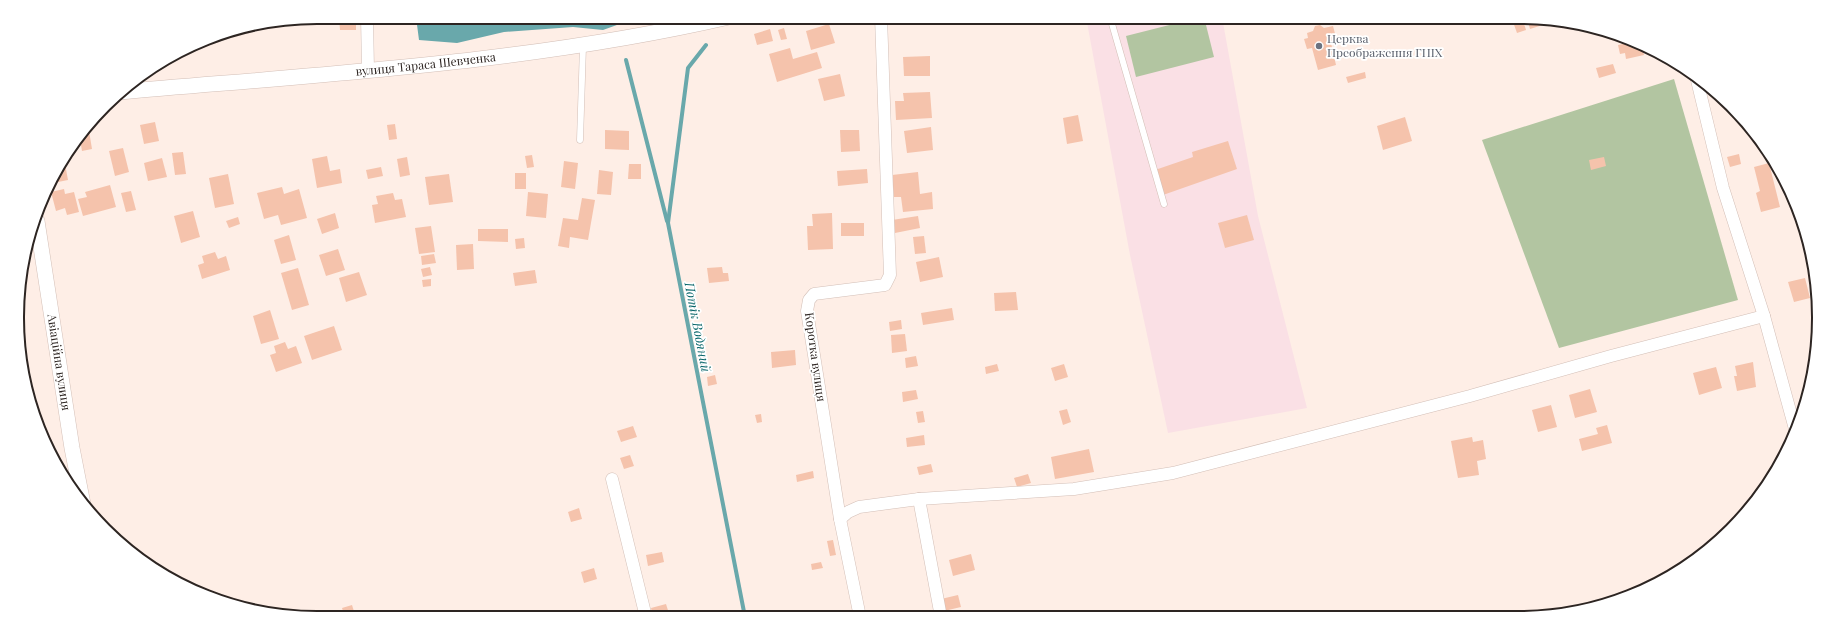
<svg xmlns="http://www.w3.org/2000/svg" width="1836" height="635" font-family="'Playfair Display',serif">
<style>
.education{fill:#fae0e5}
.green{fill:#b2c5a1}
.water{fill:#69a8ab}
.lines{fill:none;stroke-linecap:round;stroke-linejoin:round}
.stream{stroke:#69a8ab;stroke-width:4}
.building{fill:#f5c3ac}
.service-casing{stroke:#d3bfb7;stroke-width:7}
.minor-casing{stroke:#d3bfb7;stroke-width:13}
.tertiary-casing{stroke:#d3bfb7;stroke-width:16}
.service{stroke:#fff;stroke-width:6}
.minor{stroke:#fff;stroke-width:12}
.tertiary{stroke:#fff;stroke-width:15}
.worship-dot{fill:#6b7280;stroke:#fff;stroke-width:1.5}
.labels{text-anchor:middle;stroke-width:3.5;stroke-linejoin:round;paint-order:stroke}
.worship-label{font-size:12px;fill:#5b616d;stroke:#fff;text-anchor:start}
.street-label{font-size:12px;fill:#2d2522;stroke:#fff}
.water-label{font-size:13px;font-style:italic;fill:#066468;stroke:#fff}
.rim{fill:none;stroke:#2d2522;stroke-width:2}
</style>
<rect width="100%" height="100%" fill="#feeee6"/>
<path class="education" d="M1086 17H1222L1258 216 1307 408 1168 433 1130 255Z"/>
<g class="green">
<path d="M1201 17H1204L1214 57 1136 77 1126 36Z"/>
<path d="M1674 79 1738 300 1559 348 1482 140Z"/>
</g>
<path class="water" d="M416 17H639L603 30 573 27 504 32 457 43 419 40Z"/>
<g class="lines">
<g class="stream">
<path d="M706 45 688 68 668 223 745 617"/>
<path d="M626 60 667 221"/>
</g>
</g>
<g class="building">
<path d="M339 17H356V30H340Z"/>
<path d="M1517 17H1522L1526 30 1517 33 1512 19Z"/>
<path d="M1527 18 1548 21 1549 23 1530 29Z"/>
<path d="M829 24 835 43 811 50 806 31Z"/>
<path d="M1320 25 1324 28 1333 26 1337 41 1331 43 1336 65 1318 70 1312 48 1307 49 1304 39 1308 38 1307 33 1313 31 1315 26Z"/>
<path d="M784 28 787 39 781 40 778 30Z"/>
<path d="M770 29 773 41 757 45 754 34Z"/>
<path d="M1622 38 1642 44 1644 55 1626 59 1625 53 1620 54 1618 45 1623 44Z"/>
<path d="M790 48 793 59 817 52 822 68 777 82 769 54Z"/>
<path d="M930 56V76H904L903 57Z"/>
<path d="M1613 64 1616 73 1599 78 1596 68Z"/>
<path d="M1365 72 1366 78 1348 83 1346 77Z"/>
<path d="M840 74 845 96 824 101 818 79Z"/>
<path d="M930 92 932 118 896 120 895 101H904L903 93Z"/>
<path d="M1078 115 1083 141 1067 144 1063 118Z"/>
<path d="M1405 117 1412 141 1383 150 1377 126Z"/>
<path d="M155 122 159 141 144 144 140 125Z"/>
<path d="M395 124 397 139 389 140 387 125Z"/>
<path d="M88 125 92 149 82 151 79 134Z"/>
<path d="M931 127 933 150 907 153 904 131Z"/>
<path d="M605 130 629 131V150L605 149Z"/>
<path d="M840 130H859L860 151 841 152Z"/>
<path d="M1228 141 1237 169 1163 195 1155 170 1193 157 1192 152Z"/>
<path d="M123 148 129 172 115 176 109 151Z"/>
<path d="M183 152 186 174 175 175 172 153Z"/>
<path d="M1739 154 1741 164 1730 167 1727 157Z"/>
<path d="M532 155 534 167 527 168 525 156Z"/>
<path d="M327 156 330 171 340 169 342 183 317 188 312 159Z"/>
<path d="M407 157 410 175 400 177 397 159Z"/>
<path d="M1604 157 1606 166 1591 170 1589 160Z"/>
<path d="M162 158 167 177 148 181 144 163Z"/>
<path d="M64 159 68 180 48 184Z"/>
<path d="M564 161 578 163 575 189 561 187Z"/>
<path d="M1769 163 1780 207 1761 212 1756 193 1760 191 1754 167Z"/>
<path d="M629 164H641V179H628Z"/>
<path d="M381 167 383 176 368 179 366 170Z"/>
<path d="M867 169 868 183 838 186 837 171Z"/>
<path d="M599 170 613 172 611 195 597 194Z"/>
<path d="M918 172 920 194 932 192 933 209 903 212 901 197H894L892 175Z"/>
<rect x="515" y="173" width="11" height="16"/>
<path d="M228 174 234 204 215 208 209 178Z"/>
<path d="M449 174 453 202 429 205 425 177Z"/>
<path d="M110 185 116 207 83 216 78 199 87 197 85 192Z"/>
<path d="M282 187 284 194 299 189 307 218 281 225 278 215 264 219 257 193Z"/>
<path d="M64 189 65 194 74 192 79 212 67 215 65 208 56 211 51 192Z"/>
<path d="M131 191 136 210 126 212 121 193Z"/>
<path d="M528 192 548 194 546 218 526 216Z"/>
<path d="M393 193 395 200 402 199 406 217 375 223 372 205 378 204 376 196Z"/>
<path d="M582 198 595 200 588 240 570 237 569 248 558 246 563 218 578 220Z"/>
<path d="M193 211 200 237 181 243 174 216Z"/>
<path d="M335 213 339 228 322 234 317 219Z"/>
<path d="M832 213 833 249 808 250 807 226H813L812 214Z"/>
<path d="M1247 215 1254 240 1225 248 1218 223Z"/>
<path d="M918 216 920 228 895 233 892 220Z"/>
<path d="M238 217 240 224 229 228 226 221Z"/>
<rect x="841" y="223" width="23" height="13"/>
<path d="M431 226 435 252 419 254 415 228Z"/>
<path d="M478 229H508V242L478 241Z"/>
<path d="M289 235 296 260 281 264 274 240Z"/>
<path d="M924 236 926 253 915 254 913 237Z"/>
<path d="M524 238 525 248 516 249 515 239Z"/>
<path d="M473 244 474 269 457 270 456 245Z"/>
<path d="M338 249 345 270 326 276 319 255Z"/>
<path d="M215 252 218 259 226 256 230 270 202 279 198 265 204 263 202 256Z"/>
<path d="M434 254 436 263 422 265 421 256Z"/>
<path d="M939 257 943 277 920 282 916 262Z"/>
<path d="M430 267 432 275 423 277 421 269Z"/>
<path d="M722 267 723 273H728L729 281 709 283 707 268Z"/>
<path d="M298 268 309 305 292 310 281 273Z"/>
<path d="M535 270 537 283 515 286 513 273Z"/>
<path d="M359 272 367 295 346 302 339 278Z"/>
<path d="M1805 278 1810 298 1794 302 1788 282Z"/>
<path d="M431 279V286L423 287 422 280Z"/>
<path d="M1016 292 1018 310 995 311 994 293Z"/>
<path d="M952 308 954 320 923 325 921 313Z"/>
<path d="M270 310 279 339 261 344 253 316Z"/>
<path d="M901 320 902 329 890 331 889 322Z"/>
<path d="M334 326 342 350 312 360 304 336Z"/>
<path d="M905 334 907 351 892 353 891 335Z"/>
<path d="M285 342 288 349 296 346 302 363 276 372 270 355 276 353 274 346Z"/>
<path d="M795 350 796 365 772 368 771 352Z"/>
<path d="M916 356 918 366 906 368 905 358Z"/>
<path d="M1753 362 1756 387 1737 391 1734 376H1737L1735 366Z"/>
<path d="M997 364 999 371 986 374 985 367Z"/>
<path d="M1064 364 1068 377 1055 381 1051 368Z"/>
<path d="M1716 367 1722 388 1699 395 1693 373Z"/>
<path d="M715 375 717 384 708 386 707 377Z"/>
<path d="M1590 389 1597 412 1575 418 1569 395Z"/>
<path d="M916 390 918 399 903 402 902 392Z"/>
<path d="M1551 405 1557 427 1538 432 1532 410Z"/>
<path d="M1067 409 1071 422 1063 425 1059 411Z"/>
<path d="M923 411 925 422 918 423 916 412Z"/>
<path d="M761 414 762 422 757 423 755 415Z"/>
<path d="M1607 425 1612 443 1582 451 1579 439 1598 434 1596 428Z"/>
<path d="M633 426 637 437 621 442 617 431Z"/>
<path d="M924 435 925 445 907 447 906 438Z"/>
<path d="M1472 437 1473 442 1483 440 1486 459 1477 461 1479 475 1458 478 1451 441Z"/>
<path d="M1089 449 1094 472 1055 479 1051 457Z"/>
<path d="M630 455 634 466 624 469 620 458Z"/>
<path d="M931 464 933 472 919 475 917 467Z"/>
<path d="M813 471 814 478 797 482 796 475Z"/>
<path d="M1028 474 1031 483 1017 487 1014 478Z"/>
<path d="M579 508 582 519 571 522 568 512Z"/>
<path d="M833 540 836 555 830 556 827 541Z"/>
<path d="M662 552 664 562 648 566 646 555Z"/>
<path d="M971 554 975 570 953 576 949 560Z"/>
<path d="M821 562 823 568 812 570 811 564Z"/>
<path d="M594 568 597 579 584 583 581 572Z"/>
<path d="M958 595 961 607 944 611 941 599Z"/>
<path d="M666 604 670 617H653L651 608Z"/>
<path d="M352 605 356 618H345L342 608Z"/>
</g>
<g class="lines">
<g class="service-casing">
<g id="service">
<path d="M1110 17 1164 204"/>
<path d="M580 140 583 46"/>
</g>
</g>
<g class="minor-casing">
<g id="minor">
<path d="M367 17 368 70"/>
<path d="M1696 76 1723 188 1764 316 1795 429"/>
<path d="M612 479 646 617"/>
<path d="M919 499 941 617"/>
<path d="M840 519 848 512 859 507 919 499 1074 489 1173 473 1470 396 1611 356 1764 316"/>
<path d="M860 617 840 519 807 311 809 300 814 294 885 285 890 275 881 17"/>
</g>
</g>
<g class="tertiary-casing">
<g id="tertiary">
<path id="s1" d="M119 92C323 74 529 63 729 17"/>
<path id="s2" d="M37 221 72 448 83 504"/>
</g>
</g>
<use href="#service" class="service"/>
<use href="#minor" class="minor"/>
<use href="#tertiary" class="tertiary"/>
</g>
<circle class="worship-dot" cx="1319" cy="46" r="4"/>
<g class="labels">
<g class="worship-label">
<text x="1327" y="43">Церква<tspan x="1327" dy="14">Преображення ГНІХ</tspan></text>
</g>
<g class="street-label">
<text dy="4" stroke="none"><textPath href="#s1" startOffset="308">вулиця Тараса Шевченка</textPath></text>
<text transform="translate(815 357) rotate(82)" y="4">Коротка вулиця</text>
<text dy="4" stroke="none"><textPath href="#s2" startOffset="143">Авіаційна вулиця</textPath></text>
</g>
<g class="water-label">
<text transform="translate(698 327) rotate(79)" y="5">Потік Водяний</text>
</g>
</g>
<path d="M0 0H1836V635H0ZM317 24H1519A293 293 0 0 1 1812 317V318A293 293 0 0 1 1519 611H317A293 293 0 0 1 24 318V317A293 293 0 0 1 317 24Z" fill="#fff" fill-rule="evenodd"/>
<path class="rim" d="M317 24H1519A293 293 0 0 1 1812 317V318A293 293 0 0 1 1519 611H317A293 293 0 0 1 24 318V317A293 293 0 0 1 317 24Z"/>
</svg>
